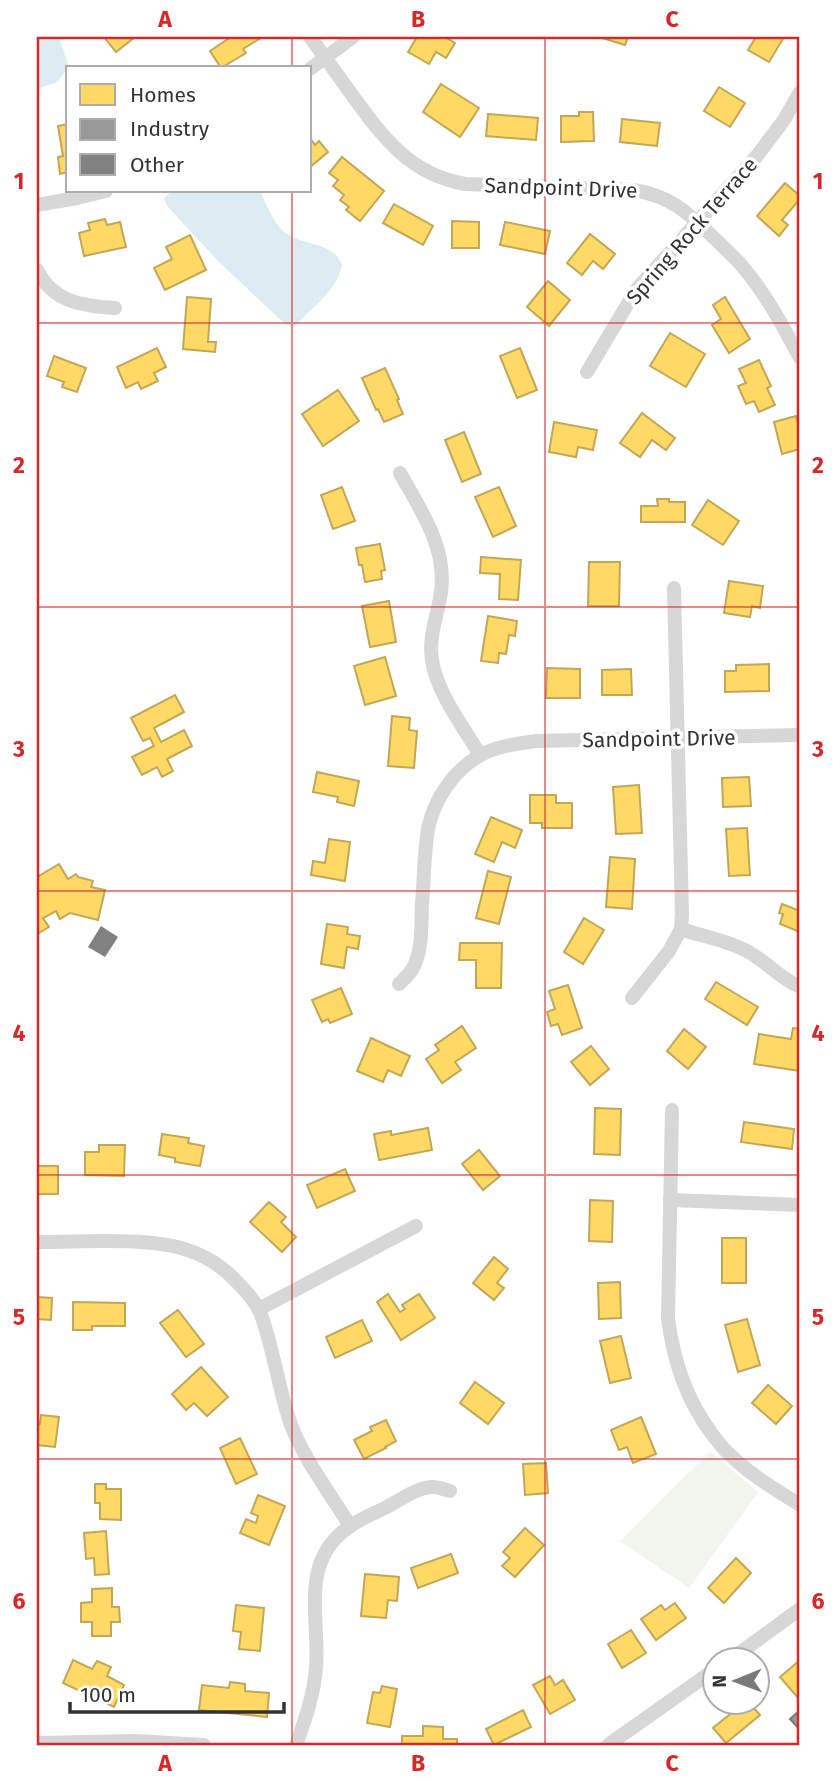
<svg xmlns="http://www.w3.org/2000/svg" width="837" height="1782" font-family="'Fira Sans',sans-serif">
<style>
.green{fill:#f1f5ed}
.water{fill:#ddebf3}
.homes{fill:#ffd966;stroke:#c2a757;stroke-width:2}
.industry{fill:#999;stroke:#7a7a7a;stroke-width:2}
.building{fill:#818181}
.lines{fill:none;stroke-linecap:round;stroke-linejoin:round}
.minor{stroke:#d7d7d7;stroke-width:14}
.grid{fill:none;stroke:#d62828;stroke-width:2;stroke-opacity:0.55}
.labels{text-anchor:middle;stroke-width:7;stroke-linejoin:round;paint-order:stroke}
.street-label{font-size:21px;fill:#333;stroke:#fff}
.neatline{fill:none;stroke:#d62828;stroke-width:2.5}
.grid-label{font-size:23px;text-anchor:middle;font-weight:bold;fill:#d62828}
</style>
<rect width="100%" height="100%" fill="#fff"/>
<path class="green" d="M710 1452 758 1492 689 1588 620 1541Z"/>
<g class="water">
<path d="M37 37H59L69 67 57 82 37 89Z"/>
<path d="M172 191H260C266 203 272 219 281 229 295 244 321 241 336 255 336 255 342 263 342 264 339 289 310 309 294 327L285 324 220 263 167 206 164 198Z"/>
</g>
<g class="homes">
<path d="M104 37H135L116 52Z"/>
<path d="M231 37H257L259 39 243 49 246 53 221 68 210 51Z"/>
<path d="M417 37H445L455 43 446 58 436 52 429 64 408 52Z"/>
<path d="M599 37H628L625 45Z"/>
<path d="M756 37H784L769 62 748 50Z"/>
<path d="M441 84 479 108 460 137 423 112Z"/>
<path d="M719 87 745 103 730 127 704 111Z"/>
<path d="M579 112H593L594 141 561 142V116H579Z"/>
<path d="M488 114 538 118 536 140 486 136Z"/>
<path d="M622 119 660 123 657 146 620 142Z"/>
<path d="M68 124V172L60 174 58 157 63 156 58 126Z"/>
<path d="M310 138 315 145 319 141 328 152 310 167Z"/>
<path d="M342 157 384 191 360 221 346 210 349 207 340 200 344 195 333 186 338 180 329 173Z"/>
<path d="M785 183 800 196V199L782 220 788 225 779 236 757 216Z"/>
<path d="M394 204 433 226 423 245 383 223Z"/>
<path d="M105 219 107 225 120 222 126 247 84 256 79 233 90 230 88 223Z"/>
<path d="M452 221 479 222V248H452Z"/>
<path d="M505 222 550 231 545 254 500 245Z"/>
<path d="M590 234 615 254 603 269 593 261 582 275 567 263Z"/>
<path d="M190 235 206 270 165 290 154 268 172 259 166 247Z"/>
<path d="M548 281 570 300 549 326 527 307Z"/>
<path d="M187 297 211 299 208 342H216L215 352 183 349Z"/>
<path d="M725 297 750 339 729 353 712 325 721 319 713 305Z"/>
<path d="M670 333 705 354 686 387 650 366Z"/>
<path d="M157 348 166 367 154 373 158 381 141 389 138 382 126 388 117 367Z"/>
<path d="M520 348 537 390 517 398 500 356Z"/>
<path d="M54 356 86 368 77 392 62 387 64 382 47 376Z"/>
<path d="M759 360 771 386 767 388 775 405 759 412 754 401 746 404 738 386 746 383 739 369Z"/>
<path d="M385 368 399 399 397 400 403 414 384 422 378 409 376 410 362 378Z"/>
<path d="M338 390 359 421 323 446 302 414Z"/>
<path d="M642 413 675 438 666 450 652 440 640 457 620 443Z"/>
<path d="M796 416 800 432V449L782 454 774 422Z"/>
<path d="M554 422 597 430 593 450 578 447 576 457 549 452Z"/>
<path d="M464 432 481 474 462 482 445 440Z"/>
<path d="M342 487 355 521 333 529 321 495Z"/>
<path d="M499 487 516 526 493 537 475 497Z"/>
<path d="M657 499H669V502H685V522H641V506H658Z"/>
<path d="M708 500 739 521 723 545 692 525Z"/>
<path d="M380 544 385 570 381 571 382 579 365 582 362 565H359L356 548Z"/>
<path d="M481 557 521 560 518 600 499 599 500 574 480 573Z"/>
<path d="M589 562H620L619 606H588Z"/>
<path d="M729 581 763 586 760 608 752 606 750 617 724 613Z"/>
<path d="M389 601 396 642 370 647 362 606Z"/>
<path d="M488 616 517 621 515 636 509 635 506 654 499 653 498 663 481 661Z"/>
<path d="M385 657 396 696 365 705 354 666Z"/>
<path d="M769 664V691L725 692V671H736V665Z"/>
<path d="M547 668 580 669V698H546Z"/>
<path d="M631 669 632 695H602V670Z"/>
<path d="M175 695 184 712 154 728 161 742 184 730 192 746 167 759 173 771 162 777 157 767 142 775 132 757 154 746 150 738 143 741 131 718Z"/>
<path d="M392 716 410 718 409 730 417 731 414 768 388 766Z"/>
<path d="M317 772 359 781 354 806 337 802 338 797 313 792Z"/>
<path d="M749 777 751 806 723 807 722 778Z"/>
<path d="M639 785 642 833 616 834 613 787Z"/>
<path d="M530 795H556V803H572V828H542V823H530Z"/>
<path d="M491 817 522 830 515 848 502 842 494 862 475 854Z"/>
<path d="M747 828 750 875 729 876 726 829Z"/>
<path d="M329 839 350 842 345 881 311 875 313 861 325 863Z"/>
<path d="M610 857 635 859 632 909 606 907Z"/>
<path d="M59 864 68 879 76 874 78 877 93 881 91 887 105 890 98 920 70 913 60 919 56 911 43 918 49 927 37 934V877Z"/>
<path d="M488 871 511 877 499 924 476 918Z"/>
<path d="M782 904 800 911V932L780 924 783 914 779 913Z"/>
<path d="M584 918 604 930 583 964 564 952Z"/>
<path d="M327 924 348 927 347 934 360 936 358 949 347 947 344 968 321 964Z"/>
<path d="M460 943H502L501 988H476V960H459Z"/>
<path d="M716 982 758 1007 747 1025 705 999Z"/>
<path d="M568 985 582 1028 562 1035 558 1024 551 1026 547 1012 555 1009 549 991Z"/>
<path d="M341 988 352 1014 330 1023 328 1019 322 1022 312 1000Z"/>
<path d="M462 1026 476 1048 455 1062 461 1070 442 1083 426 1059 439 1050 435 1045Z"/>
<path d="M793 1028 800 1029V1071L754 1064 759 1034 791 1039Z"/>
<path d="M684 1029 706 1047 688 1069 667 1051Z"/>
<path d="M371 1038 410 1056 401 1076 388 1070 383 1082 357 1071Z"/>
<path d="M591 1046 609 1069 590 1085 571 1062Z"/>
<path d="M595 1108 621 1109 620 1155 594 1154Z"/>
<path d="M744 1122 794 1129 792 1149 741 1142Z"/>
<path d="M428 1128 432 1150 379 1160 374 1134 391 1131V1135Z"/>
<path d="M162 1134 189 1138 188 1143 204 1146 200 1166 175 1162V1158L159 1155Z"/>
<path d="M99 1145H125L124 1176 85 1175V1152H99Z"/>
<path d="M479 1150 500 1176 483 1190 462 1164Z"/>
<rect x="37" y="1166" width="21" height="28"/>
<path d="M345 1169 355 1191 317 1208 307 1185Z"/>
<path d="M590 1200 613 1201 612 1242 589 1241Z"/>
<path d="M269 1202 286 1217 281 1222 296 1237 282 1252 250 1222Z"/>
<rect x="722" y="1238" width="24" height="45"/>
<path d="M494 1257 508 1269 497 1283 504 1288 494 1300 473 1283Z"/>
<path d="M620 1282 621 1318 599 1319 598 1283Z"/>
<path d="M388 1294 400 1312 405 1309 402 1305 419 1294 435 1318 401 1340 377 1302Z"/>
<path d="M37 1297 52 1298 51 1320 37 1319Z"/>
<path d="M73 1302 125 1303V1326H92V1330H73Z"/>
<path d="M178 1310 204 1344 186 1357 160 1323Z"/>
<path d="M747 1319 760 1365 738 1372 725 1325Z"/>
<path d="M362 1320 372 1341 335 1358 326 1337Z"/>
<path d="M621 1336 631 1378 610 1383 600 1341Z"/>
<path d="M201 1367 228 1397 207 1416 194 1403 186 1410 172 1394Z"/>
<path d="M475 1382 504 1403 488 1424 460 1403Z"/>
<path d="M768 1385 792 1406 776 1424 752 1403Z"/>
<path d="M41 1415 59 1417 55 1447 37 1445V1424H40Z"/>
<path d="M641 1417 656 1454 633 1463 627 1447 619 1450 611 1430Z"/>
<path d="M386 1420 396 1441 385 1447 386 1448 364 1459 354 1440 372 1431 370 1427Z"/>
<path d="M240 1438 257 1474 236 1484 220 1448Z"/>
<path d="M546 1463 548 1493 525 1495 523 1464Z"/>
<path d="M95 1484H106V1489H121V1520L100 1519V1503H95Z"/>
<path d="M258 1495 285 1506 269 1545 240 1533 246 1519 256 1523 258 1516 251 1513Z"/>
<path d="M525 1528 544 1545 515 1577 502 1566 510 1558 503 1552Z"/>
<path d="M106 1531 109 1574 95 1575 94 1558 86 1559 84 1533Z"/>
<path d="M451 1554 458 1573 418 1588 411 1568Z"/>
<path d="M736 1558 751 1573 724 1603 708 1588Z"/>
<path d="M365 1574 399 1577 397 1601 388 1600 386 1618 361 1616Z"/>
<path d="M112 1588V1607H119L120 1622H111V1636H92V1622H81V1603L92 1602V1589Z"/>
<path d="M675 1603 686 1618 656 1640 641 1619 661 1605 665 1610Z"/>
<path d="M236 1605 264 1608 260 1651 239 1649 241 1632 233 1631Z"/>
<path d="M631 1630 646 1653 622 1668 608 1644Z"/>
<path d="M73 1660 92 1669 97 1661 111 1667 107 1676 124 1685 114 1707 63 1683Z"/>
<path d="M800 1660V1698L799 1699 780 1677Z"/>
<path d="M550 1676 555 1685 563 1680 575 1700 550 1714 533 1685Z"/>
<path d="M230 1682 245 1684V1691L269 1693 267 1717 199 1710 202 1685 229 1688Z"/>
<path d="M382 1686 397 1689 390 1727 367 1723 373 1692 380 1693Z"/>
<path d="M745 1702H749L760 1715 726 1743 713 1728Z"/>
<path d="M523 1710 531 1727 494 1745 486 1729Z"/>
<path d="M423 1726 443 1727V1739H457V1745H402V1736H423Z"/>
</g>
<path class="industry" d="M800 1710V1730L790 1719Z"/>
<path class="building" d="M101 926 118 937 105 957 88 947Z"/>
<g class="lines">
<g class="minor">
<path d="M310 37C324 56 338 75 352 95 383 137 409 174 465 184L634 190C670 196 686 211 712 236 722 246 733 255 742 266 766 294 783 326 800 358"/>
<path d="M310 69 353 37"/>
<path d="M37 205 77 198 106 191"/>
<path d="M37 270C53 302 82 306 115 308"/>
<path d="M587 372 636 290 756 157 784 120 800 92"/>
<path d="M400 473C421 511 447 547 441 592 438 615 428 636 432 660 436 691 464 728 480 755"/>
<path d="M681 929C702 936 725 940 745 950 765 960 779 978 800 987"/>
<path d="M399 984C404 979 410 974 413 968 423 949 421 925 422 904 424 879 424 854 428 829 434 800 453 771 479 756 496 746 517 744 536 741L800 735"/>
<path d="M632 998 669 951 681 929 682 914 674 588"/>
<path d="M672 1110 668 1319C674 1362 686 1399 712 1434 717 1440 721 1446 726 1451 748 1473 774 1489 800 1505"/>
<path d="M670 1200 800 1205"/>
<path d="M37 1242C60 1242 83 1241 106 1241 156 1241 202 1243 238 1283 246 1291 255 1301 260 1312 274 1349 278 1388 291 1425 305 1461 330 1493 350 1526"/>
<path d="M259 1309 416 1226"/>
<path d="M730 1660 800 1609"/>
<path d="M37 1743 135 1741 204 1745"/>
<path d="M296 1745C305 1720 314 1695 316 1668 320 1616 298 1559 352 1525 362 1518 374 1513 385 1508 400 1500 417 1487 434 1487 439 1487 445 1490 450 1491"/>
<path d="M608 1745 714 1670"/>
</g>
</g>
<path class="grid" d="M292 37V68M545 37V1745M292 191V1745M37 323H800M37 607H800M37 891H800M37 1175H800M37 1459H800"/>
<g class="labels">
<g class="street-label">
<text transform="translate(561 188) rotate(2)" y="7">Sandpoint Drive</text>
<text transform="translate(692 231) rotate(-49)" y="7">Spring Rock Terrace</text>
<text transform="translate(659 739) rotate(-1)" y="7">Sandpoint Drive</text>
</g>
</g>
<rect width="837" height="1782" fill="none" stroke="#ffffff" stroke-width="77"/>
<rect x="66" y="66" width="245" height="126" fill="#ffffff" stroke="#adadad" stroke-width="2"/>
<rect x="80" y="84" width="35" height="21" fill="#ffd966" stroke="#adadad" stroke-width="2"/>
<text x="130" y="102" font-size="21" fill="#333333">Homes</text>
<rect x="80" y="119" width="35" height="21" fill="#999999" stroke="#adadad" stroke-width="2"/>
<text x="130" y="136" font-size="21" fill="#333333">Industry</text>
<rect x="80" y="154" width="35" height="21" fill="#818181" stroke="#adadad" stroke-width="2"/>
<text x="130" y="172" font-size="21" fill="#333333">Other</text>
<g transform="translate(736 1681) rotate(269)"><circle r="33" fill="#ffffff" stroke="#adadad" stroke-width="2"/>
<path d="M0-5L12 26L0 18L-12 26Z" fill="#7a7a7a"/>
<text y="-10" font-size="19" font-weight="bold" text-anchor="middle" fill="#333333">N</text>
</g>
<path d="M70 1702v10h214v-10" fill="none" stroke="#333333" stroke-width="3.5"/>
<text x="80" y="1702" font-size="21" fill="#333333" stroke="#ffffff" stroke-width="5" paint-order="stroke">100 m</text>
<rect x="38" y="38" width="760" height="1706" class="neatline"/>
<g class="grid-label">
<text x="165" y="27">A</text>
<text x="418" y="27">B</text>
<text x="672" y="27">C</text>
<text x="19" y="189">1</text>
<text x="818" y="189">1</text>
<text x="19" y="473">2</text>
<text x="818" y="473">2</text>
<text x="19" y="757">3</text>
<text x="818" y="757">3</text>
<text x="19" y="1041">4</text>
<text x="818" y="1041">4</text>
<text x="19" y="1325">5</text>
<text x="818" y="1325">5</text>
<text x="19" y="1609">6</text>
<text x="818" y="1609">6</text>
<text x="165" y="1771">A</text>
<text x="418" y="1771">B</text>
<text x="672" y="1771">C</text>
</g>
</svg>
